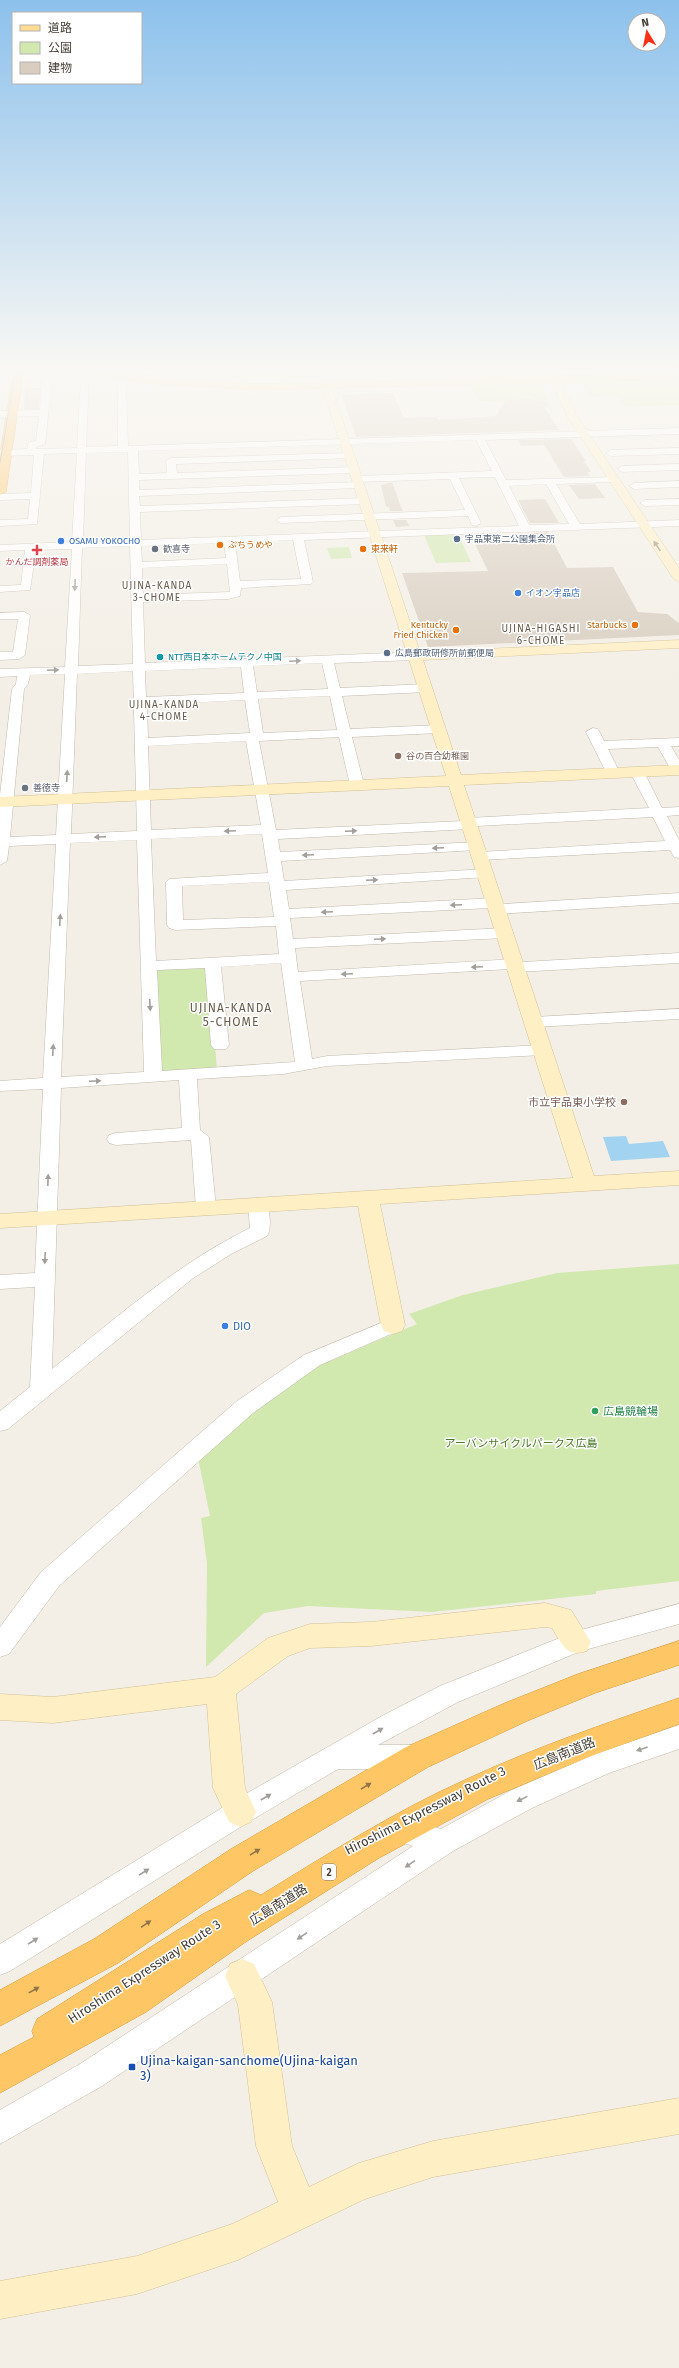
<svg xmlns="http://www.w3.org/2000/svg" width="679" height="2368" font-family="'Fira Sans','Noto Sans JP',sans-serif">
<style>
.green{fill:#d1e8af}
.water{fill:#a2d4f1}
.building{fill:#d8cdbf}
.lines{fill:none;stroke-linecap:round;stroke-linejoin:round}
.street-casing{stroke:#c2b9ac;stroke-width:1}
.secondary-casing{stroke:#d4c196;stroke-width:1}
.primary-casing{stroke:#e4b863;stroke-width:1}
.highway-casing{stroke:#de9935;stroke-width:1}
.street{fill:#fff;fill-rule:evenodd}
.secondary{fill:#ffefc5;fill-rule:evenodd}
.primary{fill:#ffdc94;fill-rule:evenodd}
.highway{fill:#ffc666;fill-rule:evenodd}
.tram{stroke:#969696;stroke-width:1}
.oneway{fill:#998e76}
.oneway2{fill:#a29f9a}
.oneway3{fill:#907549}
.service-dot{fill:#5c6f8a;stroke:#fff;stroke-width:1.5}
.shop-dot{fill:#3f7fe0;stroke:#fff;stroke-width:1.5}
.food-dot{fill:#e8710a;stroke:#fff;stroke-width:1.5}
.worship-dot{fill:#6b7280;stroke:#fff;stroke-width:1.5}
.health-dot{fill:#e0444e;stroke:#fff;stroke-width:1.5}
.culture-dot{fill:#0f9aa8;stroke:#fff;stroke-width:1.5}
.education-dot{fill:#8d6e63;stroke:#fff;stroke-width:1.5}
.leisure-dot{fill:#2e9e5b;stroke:#fff;stroke-width:1.5}
.transit-dot{fill:#1a4fb4;stroke:#fff;stroke-width:1.5}
.labels{text-anchor:middle;stroke-width:3;stroke-linejoin:round;paint-order:stroke}
.far-service-label{font-size:9px;fill:#4e5e75;stroke:#fff;text-anchor:start}
.far-shop-label{font-size:9px;fill:#366cbe;stroke:#fff;text-anchor:start}
.far-food-label{font-size:9px;fill:#c56008;stroke:#fff;text-anchor:start}
.far-worship-label{font-size:9px;fill:#5b616d;stroke:#fff;text-anchor:start}
.far-health-label{font-size:9px;fill:#be3a42;stroke:#fff}
.far-culture-label{font-size:9px;fill:#0d838f;stroke:#fff;text-anchor:start}
.far-education-label{font-size:9px;fill:#785e54;stroke:#fff;text-anchor:start}
.far-neighbourhood-label{font-size:10px;letter-spacing:1px;fill:#695d4d;stroke:#fff}
.shield{fill:#fff;stroke:#7e7972;stroke-width:1}
.shield-label{font-size:10px;font-weight:bold;fill:#463f36}
.education-label{font-size:11px;fill:#785e54;stroke:#fff;text-anchor:end}
.shop-label{font-size:11px;fill:#366cbe;stroke:#fff;text-anchor:start}
.leisure-label{font-size:11px;fill:#27864d;stroke:#fff;text-anchor:start}
.park-label{font-size:11px;fill:#4a7928;stroke:#fff}
.neighbourhood-label{font-size:12px;letter-spacing:1px;fill:#695d4d;stroke:#fff}
.near-street-label{font-size:13px;fill:#463f36;stroke:#fff}
.near-transit-label{font-size:13px;fill:#164399;stroke:#fff;text-anchor:start}
</style>
<rect width="100%" height="100%" fill="#f3efe6"/>
<g class="green">
<path d="M295 368 302 380H224L219 377 259 374Z"/>
<path d="M679 378V405L624 407 615 396 589 397 583 384 594 381Z"/>
<path d="M532 383 543 386 553 413 546 407 545 402C530 396 519 400 504 402 496 403 486 401 478 401L469 385Z"/>
<path d="M458 534 471 562 436 563 424 535Z"/>
<path d="M349 547 352 558 331 559 327 548Z"/>
<path d="M199 967 209 970 217 1070 165 1073 157 1069 154 972 160 969Z"/>
<path d="M679 1264V1581L596 1591V1594L432 1612 308 1606 264 1613 206 1667 207 1563 201 1518 210 1516 198 1458 299 1374 417 1324 409 1314 463 1295 557 1273Z"/>
</g>
<path class="water" d="M626 1136 629 1144 663 1141 670 1157 611 1161 603 1137Z"/>
<g class="building">
<path d="M27 388H41L39 409H24L25 390Z"/>
<path d="M393 393 404 418 436 417 438 420 496 416 504 402 508 400 524 398 539 400 548 403 545 408 559 430 356 437 342 395Z"/>
<path d="M571 439 586 461H584L591 472H587L590 476 564 477 544 445 521 446 519 440Z"/>
<path d="M392 482 401 507 403 511H390L389 507H386L381 485Z"/>
<path d="M595 484 605 498 579 499 569 485Z"/>
<path d="M545 499 559 523H530L518 500Z"/>
<path d="M393 520H406L409 526 396 527Z"/>
<path d="M548 532 567 568 613 567 638 612 667 614 679 623V635L428 647 402 573 488 571 473 540 535 539 531 533Z"/>
</g>
<g class="lines">
<g class="street-casing">
<g id="street">
<path d="M231 367H253L214 375 210 372Z"/>
<path d="M327 367H335L347 382 346 384H340Z"/>
<path d="M435 367H443L445 381H439Z"/>
<path d="M496 367H504L507 379H501Z"/>
<path d="M91 368 95 371 89 376 86 447 118 446V382L133 371 137 374 126 383 128 446 679 428V434L485 440 506 480 616 477 618 479 613 482 556 484 580 524 679 520V526L304 540 313 582 311 584 241 588 240 596 228 599 143 602 145 663 414 652 420 656 414 660 334 663 340 688 426 684 432 688 426 692 342 696 350 729 439 725 446 729 439 733 352 737 364 785 362 788 357 789 350 785 339 737 259 741 276 830 463 821 469 818 649 808 630 772 637 768 644 772 662 808 679 807V815L667 816 679 840V858L674 857 670 850 480 860 473 856 480 852 665 841 653 817 477 826 470 829 278 839 280 852 477 842 484 846 477 850 281 861 284 881 486 869 493 873 486 877 286 890 289 909 495 898 500 900 502 904 679 893V903L497 914 492 912 490 908 290 918 293 939 505 928 511 930 513 933 511 936 505 938 295 948 298 972 516 959 523 962 679 953V963L517 972 510 969 300 981 312 1059 327 1056 543 1045 549 1046 552 1050 549 1054 543 1055 327 1066 283 1074 197 1079 200 1130 209 1137 216 1208 213 1212 206 1214 199 1212 196 1208 191 1140 116 1145 109 1143 107 1139 109 1135 116 1133 182 1128 179 1080 61 1088 52 1369C116 1318 177 1264 250 1228L248 1205 251 1201 258 1199 265 1201C270 1209 272 1228 267 1236L231 1254 192 1279 8 1429 0 1431V1411L30 1387 35 1287 0 1289V1275L35 1273 43 1089 0 1091V1081L43 1078 56 844 9 846 7 861 0 865V795L12 689 16 684 17 676 0 677V669L65 667 72 549 36 550 30 590 0 592V586L21 585 25 550 0 551V545L72 542 77 453 44 454 37 524 0 526V520L28 519 30 499 0 500V494L31 493 34 455 0 456V450L27 449 29 442 36 441 39 416 0 417V411L40 410 43 378 0 380V374L83 373ZM52 378H81L77 448 36 449V447L45 444ZM476 440 492 471 357 476 352 479 357 482 450 479 465 510 281 517 276 520 281 523 468 516 472 525 476 526 481 523 459 478 495 477 519 526 141 540 140 512 365 504 370 501 365 498 140 506 139 496 359 488 364 485 359 482 139 490V480L354 473 359 470 354 467 177 473 176 464 353 458V454L350 453 171 458 166 461 167 473 139 474 138 451ZM128 452 130 540 83 542 86 453ZM546 484 569 524 529 525 509 486ZM293 540 301 579 240 581 235 543ZM224 543 226 558 142 562 141 546ZM130 546 133 664 78 666 82 548ZM227 564 230 592 143 595 142 568ZM322 663 328 689 257 692 253 666ZM241 667 244 693 146 697 145 671ZM133 671 137 831 71 834 77 674ZM65 674 56 835 10 837 24 689 28 684 30 675ZM330 696 337 730 263 733 258 699ZM245 700 250 733 148 738 147 705ZM246 741 261 825 151 830 148 746ZM262 834 268 873 169 879 166 882 167 925 169 928 175 930 276 926 279 954 156 961 151 839ZM137 840 144 1072 61 1077 70 843ZM269 882 274 917 183 920 182 886ZM281 963 295 1062 162 1071 157 970 205 968 211 1045 214 1049H226L229 1045 221 967Z"/>
<path d="M679 448V454L611 456 606 453 611 450Z"/>
<path d="M679 464V470L622 472 617 469 622 466Z"/>
<path d="M679 481V487L634 489 629 486 634 483Z"/>
<path d="M679 499V505L645 506 640 503 645 500Z"/>
<path d="M24 612 30 615 25 655 19 659 0 660V652H13L18 619H0V613Z"/>
<path d="M593 728 598 729 604 741 679 738V746H671L679 760V774L673 773 658 747 608 749 620 773 618 776H608L586 732Z"/>
<path d="M679 1009V1019L535 1027 529 1026 527 1022 529 1018 535 1017Z"/>
<path d="M393 1318 400 1320 403 1325 400 1330 320 1365 253 1413 59 1586 9 1654 0 1657V1627L41 1572 237 1401 304 1355Z"/>
<path d="M679 1604V1624L581 1651 458 1702 378 1745H414L423 1749 427 1757 423 1765 414 1769H338L250 1821 10 1971 0 1975V1944L230 1803 382 1716 440 1686 577 1631Z"/>
<path d="M679 1725V1749L609 1773 532 1808 453 1851 102 2086 0 2144V2110L80 2064 413 1846 392 1839 388 1830 392 1821 402 1817 441 1829 512 1790 593 1755Z"/>
</g>
</g>
<g class="secondary-casing">
<g id="secondary">
<path d="M544 367H554L577 416 679 568V582L673 578 567 416Z"/>
<path d="M343 379 348 382 346 384 332 388 420 652 679 640V648L423 660 461 775 679 765V775L464 785 594 1176 679 1171V1185L380 1204 405 1325 402 1331 393 1334 384 1331 381 1325 358 1206 0 1228V1214L573 1178 449 786 0 807V797L446 776 322 386Z"/>
<path d="M545 1603 571 1610 591 1642 587 1651C566 1658 562 1644 552 1628L545 1627 371 1646 310 1648 288 1656 236 1694 245 1788 256 1812 251 1822 240 1827 229 1822 213 1788 207 1704 53 1723 0 1720V1694L53 1697 215 1677 268 1638 310 1624 371 1622Z"/>
<path d="M242 1959 254 1964 272 2002 292 2146 309 2187 359 2163 433 2141 679 2098V2134L433 2177 365 2199 238 2260 137 2294 0 2319V2281L137 2256 232 2224 278 2202 256 2146 238 2005 225 1976 230 1964Z"/>
</g>
</g>
<g class="primary-casing">
<path id="primary" d="M73 367H90L167 379 258 384 679 373V379L258 390 145 383 100 375Z"/>
</g>
<g class="highway-casing">
<g id="highway">
<path d="M14 367H24L6 492 0 495V456Z"/>
<path d="M679 1641V1665L595 1693 527 1721 428 1767 253 1871 118 1963 0 2026V1990L94 1939 231 1849 406 1747 505 1703 578 1674Z"/>
<path d="M679 1698V1724L591 1756 488 1799 379 1858 247 1941 146 2012 0 2093V2055L34 2037 32 2031 37 2019 203 1914 249 1890 261 1895C328 1854 395 1811 467 1779 536 1747 607 1723 679 1698Z"/>
</g>
</g>
<use href="#street" class="street"/>
<use href="#secondary" class="secondary"/>
<use href="#primary" class="primary"/>
<use href="#highway" class="highway"/>
<path class="tram" d="M0 463 16 367"/>
</g>
<defs><path id="oneway-solid" d="M-6-.8H1V-3.2L6.5 0L1 3.2V.8H-6Z"/></defs>
<use class="oneway" href="#oneway-solid" transform="translate(657 546) rotate(-124)"/>
<g class="oneway2">
<use href="#oneway-solid" transform="translate(75 585) rotate(92)"/>
<use href="#oneway-solid" transform="translate(295 661) rotate(-2)"/>
<use href="#oneway-solid" transform="translate(53 670) rotate(-3)"/>
<use href="#oneway-solid" transform="translate(67 776) rotate(-87)"/>
<use href="#oneway-solid" transform="translate(230 831) rotate(177)"/>
<use href="#oneway-solid" transform="translate(351 831) rotate(-3)"/>
<use href="#oneway-solid" transform="translate(100 837) rotate(177)"/>
<use href="#oneway-solid" transform="translate(438 848) rotate(177)"/>
<use href="#oneway-solid" transform="translate(308 855) rotate(177)"/>
<use href="#oneway-solid" transform="translate(372 880) rotate(-3)"/>
<use href="#oneway-solid" transform="translate(456 905) rotate(177)"/>
<use href="#oneway-solid" transform="translate(327 912) rotate(177)"/>
<use href="#oneway-solid" transform="translate(60 920) rotate(-87)"/>
<use href="#oneway-solid" transform="translate(380 939) rotate(-3)"/>
<use href="#oneway-solid" transform="translate(477 967) rotate(177)"/>
<use href="#oneway-solid" transform="translate(347 974) rotate(177)"/>
<use href="#oneway-solid" transform="translate(150 1005) rotate(87)"/>
<use href="#oneway-solid" transform="translate(53 1050) rotate(-87)"/>
<use href="#oneway-solid" transform="translate(95 1081) rotate(-3)"/>
<use href="#oneway-solid" transform="translate(48 1180) rotate(-88)"/>
<use href="#oneway-solid" transform="translate(45 1258) rotate(92)"/>
<use href="#oneway-solid" transform="translate(378 1731) rotate(-30)"/>
<use href="#oneway-solid" transform="translate(642 1749) rotate(161)"/>
<use href="#oneway-solid" transform="translate(266 1797) rotate(-30)"/>
<use href="#oneway-solid" transform="translate(522 1799) rotate(154)"/>
<use href="#oneway-solid" transform="translate(410 1864) rotate(146)"/>
<use href="#oneway-solid" transform="translate(144 1872) rotate(-32)"/>
<use href="#oneway-solid" transform="translate(302 1936) rotate(146)"/>
<use href="#oneway-solid" transform="translate(33 1941) rotate(-32)"/>
</g>
<g class="oneway3">
<use href="#oneway-solid" transform="translate(366 1786) rotate(-31)"/>
<use href="#oneway-solid" transform="translate(255 1852) rotate(-31)"/>
<use href="#oneway-solid" transform="translate(146 1924) rotate(-34)"/>
<use href="#oneway-solid" transform="translate(34 1990) rotate(-29)"/>
</g>
<linearGradient id="sky" x2="0" y2="1"><stop stop-color="#8cc1ec"/><stop offset="0.53" stop-color="#faf8f4"/><stop offset="1" stop-color="#faf8f4" stop-opacity="0"/></linearGradient>
<rect width="679" height="699" fill="url(#sky)"/>
<g class="service-dot">
<circle cx="457" cy="539" r="4"/>
<circle cx="387" cy="653" r="4"/>
</g>
<g class="shop-dot">
<circle cx="61" cy="541" r="4"/>
<circle cx="518" cy="593" r="4"/>
<circle cx="225" cy="1326" r="4"/>
</g>
<g class="food-dot">
<circle cx="220" cy="545" r="4"/>
<circle cx="363" cy="549" r="4"/>
<circle cx="635" cy="625" r="4"/>
<circle cx="456" cy="630" r="4"/>
</g>
<g class="worship-dot">
<circle cx="155" cy="549" r="4"/>
<circle cx="25" cy="788" r="4"/>
</g>
<path class="health-dot" d="M35 544h4v4h4v4h-4v4h-4v-4h-4v-4h4z"/>
<circle class="culture-dot" cx="160" cy="657" r="4"/>
<g class="education-dot">
<circle cx="398" cy="756" r="4"/>
<circle cx="624" cy="1102" r="4"/>
</g>
<circle class="leisure-dot" cx="595" cy="1411" r="4"/>
<rect class="transit-dot" x="128" y="2063" width="8" height="8" rx="2"/>
<g class="labels">
<g class="far-service-label">
<text x="465" y="542">宇品東第二公園集会所</text>
<text x="395" y="656">広島郵政研修所前郵便局</text>
</g>
<g class="far-shop-label">
<text x="69" y="544">OSAMU YOKOCHO</text>
<text x="526" y="596">イオン宇品店</text>
</g>
<g class="far-food-label">
<text x="228" y="548">ぷちうめや</text>
<text x="371" y="552">東来軒</text>
<text x="448" y="628" text-anchor="end">Kentucky<tspan x="448" dy="10">Fried Chicken</tspan></text>
<text x="627" y="628" text-anchor="end">Starbucks</text>
</g>
<g class="far-worship-label">
<text x="163" y="552">歓喜寺</text>
<text x="33" y="791">善徳寺</text>
</g>
<g class="far-health-label">
<text x="37" y="565">かんだ調剤薬局</text>
</g>
<g class="far-culture-label">
<text x="168" y="660">NTT西日本ホームテクノ中国</text>
</g>
<g class="far-education-label">
<text x="406" y="759">谷の百合幼稚園</text>
</g>
<g class="far-neighbourhood-label">
<text x="157" y="589">UJINA-KANDA<tspan x="157" dy="12">3-CHOME</tspan></text>
<text x="541" y="632">UJINA-HIGASHI<tspan x="541" dy="12">6-CHOME</tspan></text>
<text x="164" y="708">UJINA-KANDA<tspan x="164" dy="12">4-CHOME</tspan></text>
</g>
<rect class="shield" x="322" y="1864" width="14" height="16" rx="3"/>
<g class="shield-label">
<text x="329" y="1876">2</text>
</g>
<g class="education-label">
<text x="616" y="1106">市立宇品東小学校</text>
</g>
<g class="shop-label">
<text x="233" y="1330">DIO</text>
</g>
<g class="leisure-label">
<text x="603" y="1415">広島競輪場</text>
</g>
<g class="park-label">
<text x="521" y="1447">アーバンサイクルパークス広島</text>
</g>
<g class="neighbourhood-label">
<text x="231" y="1012">UJINA-KANDA<tspan x="231" dy="14">5-CHOME</tspan></text>
</g>
<g class="near-street-label">
<text transform="translate(564 1753) rotate(-22)" y="5">広島南道路</text>
<text transform="translate(425 1810) rotate(-27)" y="5">Hiroshima Expressway Route 3</text>
<text transform="translate(278 1904) rotate(-32)" y="5">広島南道路</text>
<text transform="translate(144 1971) rotate(-33)" y="5">Hiroshima Expressway Route 3</text>
</g>
<g class="near-transit-label">
<text x="140" y="2065">Ujina-kaigan-sanchome(Ujina-kaigan<tspan x="140" dy="15">3)</tspan></text>
</g>
</g>
<rect x="12" y="12" width="130" height="72" fill="#ffffff" stroke="#b5b2af"/>
<rect x="20" y="25" width="20" height="6" fill="#ffdc94" stroke="#b5b2af"/>
<text x="48" y="32" font-size="12" fill="#463f36">道路</text>
<rect x="20" y="42" width="20" height="12" fill="#d1e8af" stroke="#b5b2af"/>
<text x="48" y="52" font-size="12" fill="#463f36">公園</text>
<rect x="20" y="62" width="20" height="12" fill="#d8cdbf" stroke="#b5b2af"/>
<text x="48" y="72" font-size="12" fill="#463f36">建物</text>
<g transform="translate(647 32) rotate(350)"><circle r="19" fill="#ffffff" stroke="#b5b2af"/>
<path d="M0-3L7 15L0 10L-7 15Z" fill="#fb2f16"/>
<text y="-6" font-size="11" font-weight="bold" text-anchor="middle" fill="#463f36">N</text>
</g>
</svg>
